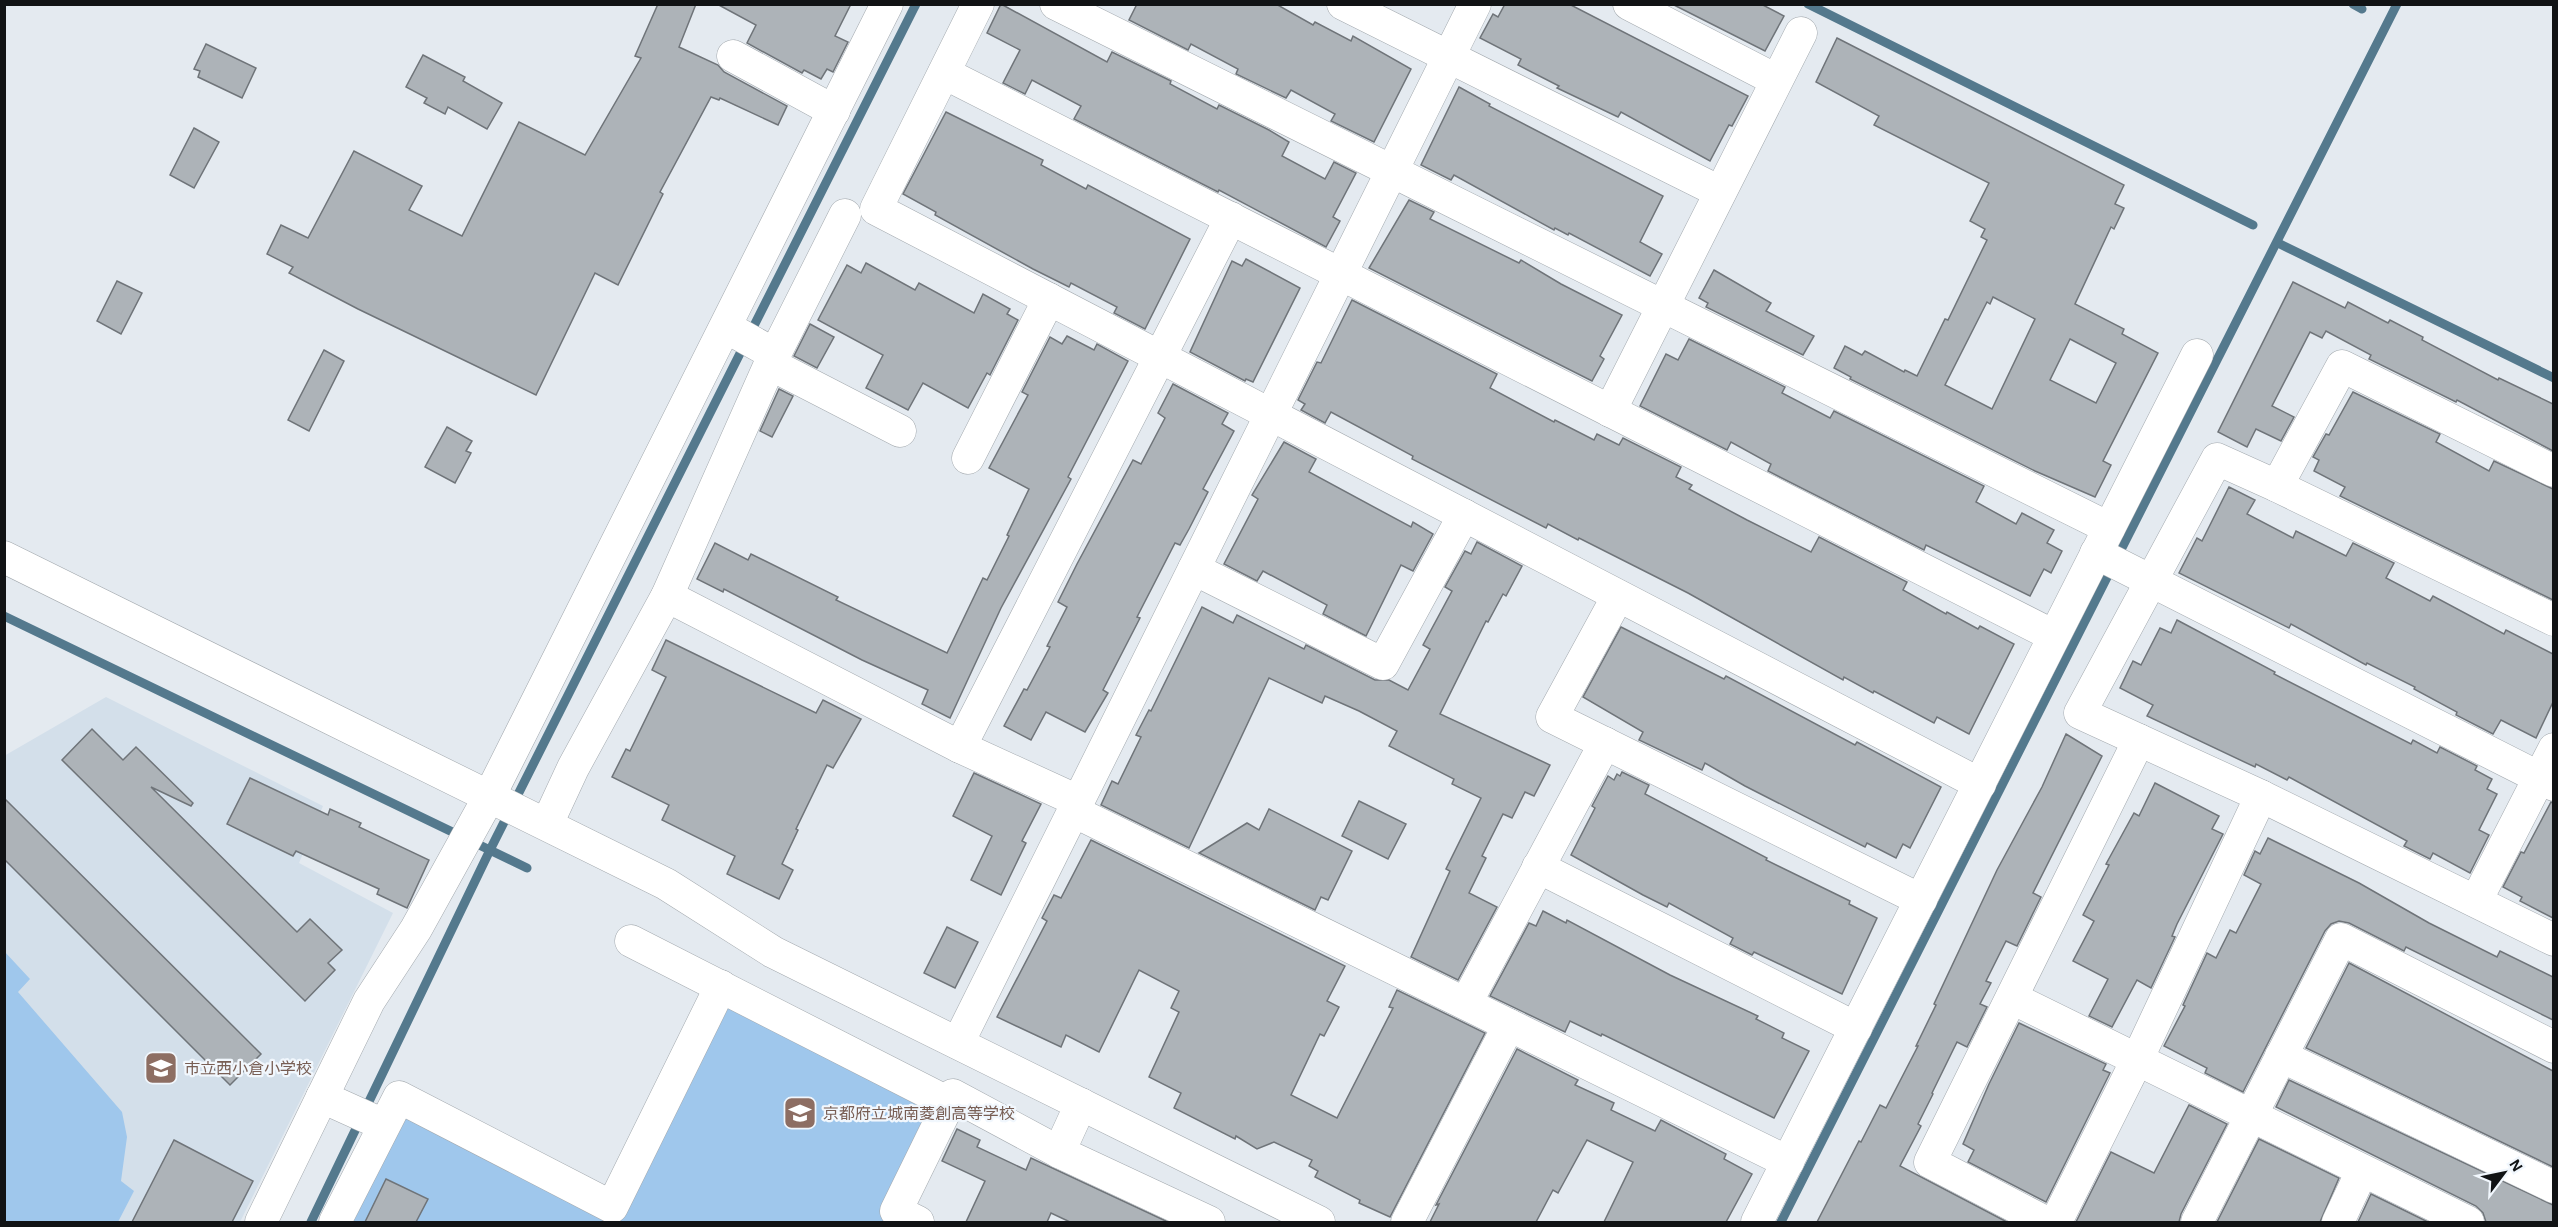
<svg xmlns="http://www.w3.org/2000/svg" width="2558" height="1227" font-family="'Alegreya Sans','Noto Sans JP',sans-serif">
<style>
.built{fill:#d3dfea}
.green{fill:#9fc7ec}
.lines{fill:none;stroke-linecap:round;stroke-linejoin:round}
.stream{stroke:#54798d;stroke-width:9}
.building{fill:#adb3b8;stroke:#6f7479;stroke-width:1.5;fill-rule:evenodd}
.minor-casing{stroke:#a3a9ae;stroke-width:33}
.minor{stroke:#fff;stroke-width:32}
.labels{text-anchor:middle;stroke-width:4.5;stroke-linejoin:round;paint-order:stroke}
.education-label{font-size:16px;fill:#785e54;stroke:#f1f7fd;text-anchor:start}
</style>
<rect width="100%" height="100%" fill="#e4eaf0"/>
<path class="built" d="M106 697 323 806 299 863 393 913 240 1222H5L4 756Z"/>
<g class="green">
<path d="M4 951 30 979 18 992 122 1112 127 1137 121 1181 134 1191 118 1222H5Z"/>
<path d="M730 1003 927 1105 932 1116 893 1222H348L405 1111 619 1217 719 1009Z"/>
</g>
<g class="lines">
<g class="stream">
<path d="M1808 4 2253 225"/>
<path d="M2353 4 2362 9"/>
<path d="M2278 243 2554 378"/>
<path d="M4 616 527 868"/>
<path d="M311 1222 490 850 916 4"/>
<path d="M1781 1222 2397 4"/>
</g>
</g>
<g class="building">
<path d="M658 4H696L679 47 718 65 724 72 787 106 778 125 720 98 719 100 711 97 660 192 663 194 618 285 595 273 536 395 358 309 289 273 293 267 267 254 281 225 308 238 354 151 422 186 409 210 462 236 519 122 585 155 641 58 635 56Z"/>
<path d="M717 4H851L835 36 848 42 833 72 827 69 821 79 804 70 802 73 747 43 756 25Z"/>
<path d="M1001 4 1107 62 1112 52 1171 81 1170 84 1217 109 1219 105 1269 130 1289 142 1282 156 1325 179 1334 162 1356 173 1333 217 1340 221 1326 247 1219 190 1218 192 1074 119 1081 106 1032 80 1025 94 1003 83 1020 50 987 33Z"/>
<path d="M1137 4H1276L1313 25 1315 22 1351 41 1353 36 1411 69 1374 142 1331 121 1335 114 1291 90 1286 98 1236 74 1238 69 1191 44 1188 50 1129 20Z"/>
<path d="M1505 4H1569L1748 96 1732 126 1729 125 1710 161 1621 112 1618 117 1557 88 1559 86 1518 65 1521 59 1480 38 1493 14 1498 17Z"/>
<path d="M1672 4H1761L1784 16 1765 51Z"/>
<path d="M1837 38 2124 185 2115 204 2124 208 2114 229 2111 227 2075 304 2124 329 2122 334 2158 353 2103 461 2111 465 2095 497 2035 471 1850 379 1851 377 1834 368 1845 346 1862 355 1865 351 1904 372 1905 370 1917 376 1945 319 1948 320 1987 240 1981 237 1985 229 1970 221 1989 183 1874 125 1879 116 1816 82ZM1993 297 2035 319 1992 409 1945 385 1987 302 1990 304ZM2070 339 2116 363 2096 403 2050 380Z"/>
<path d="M206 44 256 68 242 98 198 77 200 71 194 69Z"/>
<path d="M423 55 465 77 463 81 502 103 487 129 448 107 445 114 424 103 427 98 406 87Z"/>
<path d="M1459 87 1490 104 1489 106 1663 196 1640 242 1662 254 1650 276 1569 233 1568 235 1555 228 1554 230 1454 175 1451 180 1421 165Z"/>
<path d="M946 112 1043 160 1041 165 1086 189 1088 185 1190 239 1145 329 1114 313 1117 307 1071 283 1069 287 1033 269 935 215 936 212 903 194Z"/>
<path d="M194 128 219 142 194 188 170 175Z"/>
<path d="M1409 200 1434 212 1430 219 1519 263 1521 260 1561 284 1622 315 1600 356 1604 359 1592 381 1369 268Z"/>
<path d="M1246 259 1300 288 1253 382 1246 379 1245 381 1190 352 1232 261 1242 266Z"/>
<path d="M866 263 915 290 919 283 974 313 983 294 1010 309 1007 314 1018 320 990 375 987 373 968 408 923 383 908 410 866 388 883 355 818 320 847 265 861 273Z"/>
<path d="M1714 270 1771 303 1766 311 1814 336 1803 355 1706 307 1708 303 1699 298Z"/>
<path d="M117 281 142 293 121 334 97 321Z"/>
<path d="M2293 282 2345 308 2348 302 2388 323 2390 320 2423 337 2422 340 2498 380 2499 378 2553 404V451L2457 400 2456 402 2369 359 2371 355 2326 331 2322 338 2310 332 2272 406 2294 417 2281 441 2256 429 2247 447 2218 432Z"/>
<path d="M1352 300 1497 374 1490 388 1554 422 1555 420 1594 440 1597 434 1619 445 1623 438 1681 467 1676 477 1692 485 1689 489 1747 520 1811 552 1819 537 1907 582 1903 590 1946 614 1947 612 1978 629 1980 626 2014 644 1969 734 1937 717 1934 723 1874 691 1873 693 1844 677 1843 680 1688 593 1579 538 1578 540 1548 524 1546 528 1412 459 1413 456 1331 412 1325 423 1301 410 1305 404 1298 400 1317 362 1321 363Z"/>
<path d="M810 324 834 337 817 368 794 356Z"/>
<path d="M1067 336 1094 350 1097 344 1128 361 1068 477 1071 479 1001 608 950 718 922 704 928 690 862 660 724 589 723 592 697 579 715 543 748 560 751 554 838 597 836 600 947 653 983 578 987 580 1009 536 1007 535 1029 489 989 468 1028 395 1022 392 1050 337 1062 344Z"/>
<path d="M1689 339 1785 387 1782 393 1830 418 1834 411 1984 486 1976 502 2016 524 2022 513 2054 530 2047 543 2062 551 2051 573 2044 569 2030 596 1926 545 1924 550 1768 471 1771 464 1731 442 1727 450 1640 406 1666 354 1678 360Z"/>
<path d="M324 350 344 361 309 431 288 420Z"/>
<path d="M1173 384 1228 413 1222 424 1234 431 1203 489 1208 492 1189 529 1180 545 1175 543 1137 617 1140 618 1103 690 1108 693 1085 732 1046 712 1031 740 1004 726 1024 689 1027 690 1050 647 1047 646 1067 607 1058 602 1077 564 1133 460 1141 464 1165 418 1158 413Z"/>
<path d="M779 389 793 396 772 437 760 431Z"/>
<path d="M2353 392 2440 434 2436 442 2489 471 2494 461 2553 489V600L2340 496 2345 487 2314 471 2319 460 2313 457 2326 434 2329 435Z"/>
<path d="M447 427 472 441 466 451 471 453 455 483 425 467Z"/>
<path d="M1284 442 1316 459 1309 472 1411 527 1413 522 1433 534 1413 571 1401 565 1366 636 1323 614 1327 605 1263 571 1257 581 1224 564 1258 499 1252 495Z"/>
<path d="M2229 487 2255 500 2247 514 2293 538 2296 531 2346 556 2353 543 2394 563 2386 578 2430 601 2433 596 2504 634 2506 630 2553 654V702L2536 738 2501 720 2493 734 2456 715 2457 712 2414 689 2415 687 2367 663 2366 665 2291 624 2289 628 2179 573 2197 538 2202 541Z"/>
<path d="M1477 542 1522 566 1506 596 1503 594 1488 622 1486 621 1440 714 1550 765 1534 796 1525 792 1512 818 1503 814 1482 856 1486 858 1469 893 1497 907 1458 980 1411 957 1450 871 1446 869 1481 798 1452 784 1454 779 1389 746 1397 731 1359 711 1325 696 1322 703 1269 678 1189 848 1101 805 1112 781 1118 784 1141 737 1136 735 1149 710 1151 711 1202 607 1233 623 1237 615 1304 649 1306 645 1375 680H1389L1408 690 1430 649 1423 645 1452 591 1445 587 1465 551 1471 554Z"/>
<path d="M2177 620 2275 672 2274 674 2411 744 2413 740 2437 753 2440 747 2477 766 2475 770 2492 779 2487 789 2497 794 2479 830 2489 835 2470 873 2433 853 2430 859 2404 846 2407 841 2289 777 2287 780 2256 764 2255 767 2147 716 2153 705 2120 688 2133 661 2141 665 2160 628 2171 633Z"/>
<path d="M1621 627 1724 679 1726 676 1855 745 1857 742 1941 787 1910 848 1903 844 1896 858 1867 843 1865 847 1745 786 1705 763 1702 770 1639 740 1643 732 1583 697Z"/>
<path d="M666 640 816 713 823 700 861 719 833 768 827 765 796 829 798 830 782 864 793 870 779 899 727 874 735 856 662 820 669 805 612 777 626 749 630 751 666 677 652 670Z"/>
<path d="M92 729 123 760 136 747 193 803 191 806 151 787 297 932 310 919 342 950 328 963 335 970 305 1001 62 760Z"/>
<path d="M2066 734 2102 756 2033 893 2041 897 2017 946 2006 941 1986 981 1991 983 1980 1004 1987 1007 1967 1047 1957 1042 1932 1093 1933 1094 1918 1124 1921 1126 1900 1166 2007 1222H1817L1859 1141 1861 1142 1880 1105 1886 1108 1918 1046H1916L1936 1005 1934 1004 1997 870 2042 787Z"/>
<path d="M1622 772 1649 785 1645 794 1767 858 1766 860 1850 901 1849 904 1877 918 1842 994 1754 952 1752 955 1730 944 1733 938 1669 903 1667 907 1643 895 1571 855 1595 808 1592 806 1608 776 1614 780 1617 774 1620 776Z"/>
<path d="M974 773 1041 804 1022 841 1026 843 1001 895 971 880 992 836 953 816Z"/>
<path d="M250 778 328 815 330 809 361 823 359 827 429 860 407 908 377 894 379 889 296 851 293 856 227 824Z"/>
<path d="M2155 783 2219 816 2212 829 2223 834 2177 924 2172 936 2175 937 2151 988 2137 980 2112 1027 2089 1016 2108 979 2073 961 2094 921 2083 915 2109 865 2106 864 2134 813 2139 816Z"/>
<path d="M4 798 261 1054 230 1085 4 859Z"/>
<path d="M1359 801 1406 824 1388 859 1342 836Z"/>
<path d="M2551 802 2553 803V918L2520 901 2522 897 2503 887 2521 852 2524 853Z"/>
<path d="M1269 809 1352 851 1328 900 1321 897 1315 910 1199 853 1247 823 1259 830Z"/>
<path d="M2268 838 2359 883 2429 923 2497 957 2500 951 2553 977V1020L2406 947 2404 951 2349 923 2339 921 2331 924 2325 931 2243 1092 2205 1073 2207 1068 2164 1046 2185 1006 2183 1005 2207 953 2216 958 2230 930 2236 933 2261 884 2244 875 2255 851 2260 854Z"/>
<path d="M1091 840 1345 966 1327 1001 1339 1007 1324 1036 1320 1034 1291 1095 1337 1118 1393 1008 1389 1007 1397 990 1485 1033 1390 1217 1359 1203 1360 1200 1315 1177 1318 1171 1309 1166 1312 1160 1274 1142 1257 1149 1236 1136 1235 1139 1174 1108 1181 1093 1149 1077 1179 1012 1171 1008 1179 991 1139 970 1099 1052 1066 1035 1061 1047 997 1017 1047 921 1042 918 1054 895 1061 898Z"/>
<path d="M1543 911 1566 923 1567 920 1670 975 1758 1016 1756 1019 1784 1033 1782 1038 1809 1051 1774 1118 1602 1034 1601 1036 1570 1021 1565 1032 1490 996 1529 923 1536 926Z"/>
<path d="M947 927 978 942 955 988 924 973Z"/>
<path d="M2349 963 2553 1071V1167L2306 1048Z"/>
<path d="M2019 1023 2106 1064 2103 1070 2110 1073 2046 1202 1968 1162 1974 1150 1963 1144 1989 1084Z"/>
<path d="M1517 1049 1578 1080 1575 1085 1614 1103 1611 1110 1655 1131 1661 1120 1726 1154 1724 1159 1752 1174 1726 1222H1604L1633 1162 1587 1140 1558 1193 1553 1190 1536 1222H1430L1439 1204 1436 1205Z"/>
<path d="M2289 1080 2553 1205V1222H2486L2483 1213 2476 1206 2276 1107Z"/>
<path d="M2189 1105 2227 1124 2181 1214 2179 1222H2076L2111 1152 2154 1173Z"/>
<path d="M957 1129 980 1140 977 1147 1026 1170 1031 1158 1168 1222H1070L1051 1213 1047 1222H966L985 1181 942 1161Z"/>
<path d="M2259 1139 2339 1178 2320 1222H2217Z"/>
<path d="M174 1140 253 1181 232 1222H132Z"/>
<path d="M386 1179 428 1199 416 1222H365Z"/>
<path d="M2371 1194 2428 1222H2358Z"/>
</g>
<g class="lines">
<g class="minor-casing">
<g id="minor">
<path d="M978 4 876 209 1980 784"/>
<path d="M1056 4 2109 528"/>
<path d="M1343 4 1720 192"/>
<path d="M1629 4 1776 80"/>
<path d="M733 56 834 111"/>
<path d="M944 73 2054 636"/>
<path d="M726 327 774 354"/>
<path d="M770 364 900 431"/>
<path d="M1610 411 1801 33"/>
<path d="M968 458 1049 299"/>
<path d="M2277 486 2554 620"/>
<path d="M2096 553 2554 785"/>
<path d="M4 557 666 884 773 952 1319 1222"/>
<path d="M1194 569 1383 664 1464 515"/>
<path d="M667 596 960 747 1078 801"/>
<path d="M1618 596 1552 717 1921 900"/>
<path d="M960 747 1231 218"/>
<path d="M2261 796 2554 940"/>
<path d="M1073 811 1788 1162"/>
<path d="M547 824 573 768 667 596 770 364 845 215"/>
<path d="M1538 867 1856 1028"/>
<path d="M2476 901 2554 749"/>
<path d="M631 941 949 1103 953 1095 1059 1152 1209 1222"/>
<path d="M2012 998 2468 1222"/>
<path d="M1466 1003 1605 743"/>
<path d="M958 1043 1475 4"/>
<path d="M2281 1056 2554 1187"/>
<path d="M322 1097 384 1125"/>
<path d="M1059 1152 1081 1104"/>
<path d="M261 1222 369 1001 416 929 489 797 887 4"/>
<path d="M335 1222 399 1097 612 1207 721 986"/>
<path d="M918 1222 896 1211 949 1103"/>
<path d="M1407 1222 1509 1025"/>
<path d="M1757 1222 2197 355"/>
<path d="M2045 1222 1930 1162 2139 740"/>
<path d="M2056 1222 2137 1060 2261 796 2080 713 2217 459 2277 486 2342 366 2554 471"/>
<path d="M2197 1222 2341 939 2554 1047"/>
<path d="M2338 1222 2362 1171"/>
</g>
</g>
<use href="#minor" class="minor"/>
</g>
<defs>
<g id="school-square" transform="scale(1.725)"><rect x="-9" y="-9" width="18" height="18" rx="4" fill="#8d6e63" stroke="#f1f7fd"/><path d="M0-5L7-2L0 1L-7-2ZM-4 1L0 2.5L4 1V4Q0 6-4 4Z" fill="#fff"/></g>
</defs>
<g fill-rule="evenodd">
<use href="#school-square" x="161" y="1068"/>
<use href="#school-square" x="800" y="1113"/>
</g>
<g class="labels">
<g class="education-label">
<text x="184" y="1074">市立西小倉小学校</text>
<text x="823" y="1119">京都府立城南菱創高等学校</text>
</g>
</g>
<rect width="2558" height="1227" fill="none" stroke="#111315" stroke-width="12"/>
<g transform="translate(2504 1173) rotate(58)" stroke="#f1f7fd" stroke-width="4.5" paint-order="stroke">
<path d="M0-4.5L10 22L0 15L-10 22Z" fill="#111315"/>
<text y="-9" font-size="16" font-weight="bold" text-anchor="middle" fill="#111315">N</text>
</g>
</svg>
